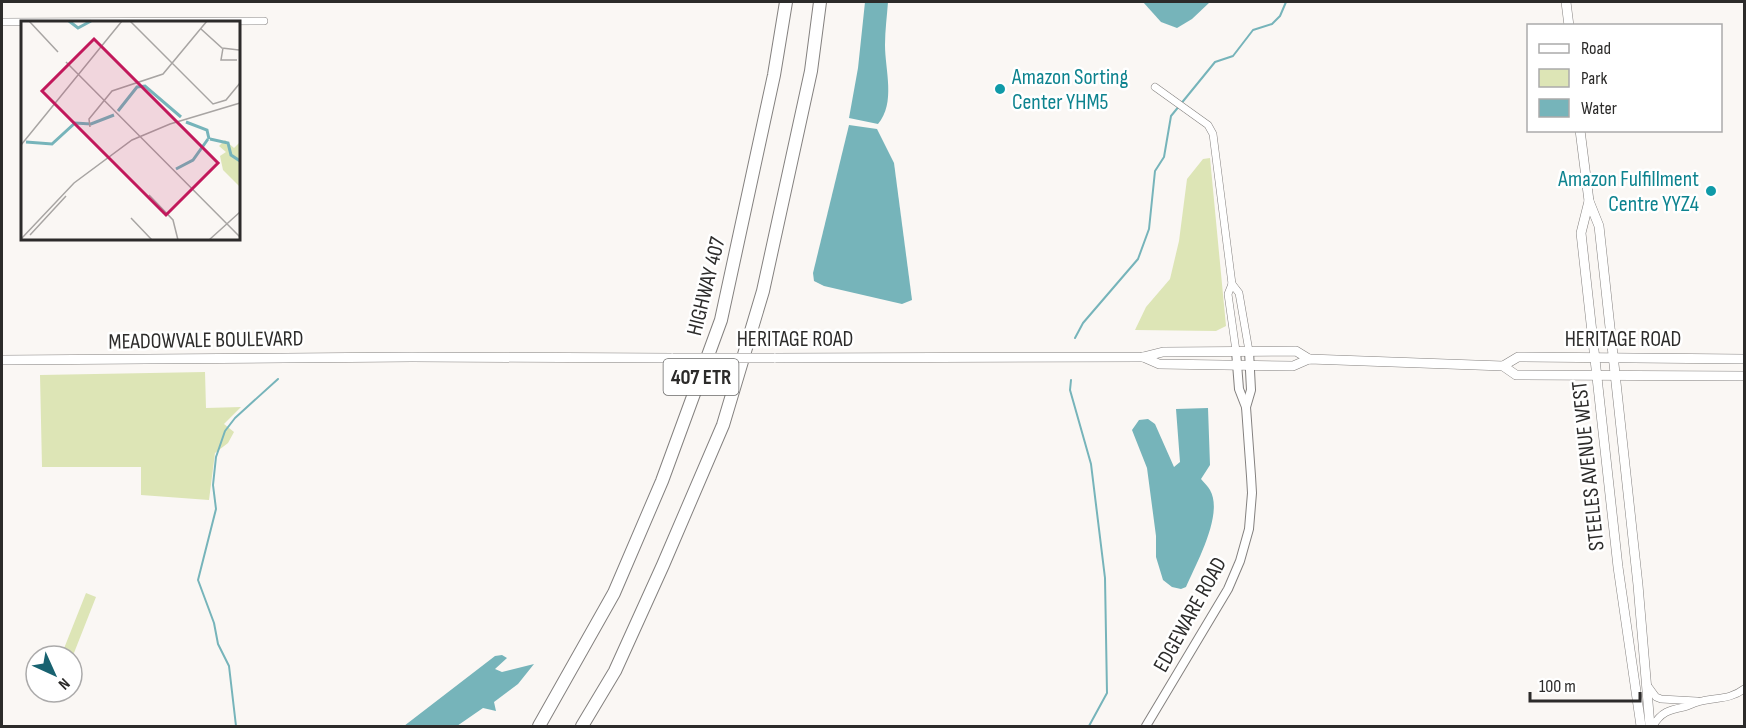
<svg xmlns="http://www.w3.org/2000/svg" width="1746" height="728" font-family="'Sofia Sans Condensed',sans-serif">
<style>
.green{fill:#dde5b6}
.water{fill:#76b4ba}
.lines{fill:none;stroke-linecap:round;stroke-linejoin:round}
.stream{stroke:#76b4ba;stroke-width:2}
.minor-casing{stroke:#84817f;stroke-width:8}
.tertiary-casing{stroke:#84817f;stroke-width:10}
.secondary-casing{stroke:#84817f;stroke-width:10}
.motorway-casing{stroke:#84817f;stroke-width:14}
.minor{stroke:#fff;stroke-width:7}
.tertiary{stroke:#fff;stroke-width:8}
.secondary{stroke:#fff;stroke-width:9}
.motorway{stroke:#fff;stroke-width:12}
.secondary-bridge-casing{stroke:#84817f;stroke-width:10;stroke-linecap:butt}
.secondary-bridge{stroke:#fff;stroke-width:9}
.culture-dot{fill:#0f9aa8;stroke:#fff;stroke-width:2}
.labels{text-anchor:middle;stroke-width:5;stroke-linejoin:round;paint-order:stroke}
.shield{fill:#fff;stroke:#6b6b6a;stroke-width:1.5}
.shield-label{font-size:21px;font-weight:bold;fill:#2c2b2a}
.culture-label{font-size:22px;fill:#0d838f;stroke:#fff;text-anchor:start}
.street-label{font-size:22px;fill:#2c2b2a;stroke:#fff}
.inset-river{fill:none;stroke:#76b4ba;stroke-width:3}
.inset-road{fill:none;stroke:#a8a5a3;stroke-width:1.5}
.view{fill:#c2185b;fill-opacity:0.15;stroke:#c2185b;stroke-width:3}
.inset-edge{fill:none;stroke:#2c2b2a;stroke-width:3}
</style>
<rect width="100%" height="100%" fill="#faf7f4"/>
<g class="green">
<path d="M1210 158 1226 326 1216 331 1135 330 1146 307 1170 279 1179 241 1187 179 1203 159Z"/>
<path d="M205 372 206 408 241 407 224 424 234 432 228 443 215 453 209 500 141 495V467H42L40 375Z"/>
<path d="M86 593 96 597 72 658V656H61Z"/>
</g>
<g class="water">
<path d="M865 2H888C887 16 885 30 885 45 885 70 896 103 878 124L849 118 858 68Z"/>
<path d="M1143 2H1210L1192 19 1177 28 1161 22Z"/>
<path d="M849 125 877 129 894 163 912 300 902 304 824 286 814 281 813 273Z"/>
<path d="M1208 408 1210 465 1201 479C1204 483 1208 486 1210 490 1224 514 1196 564 1186 587L1181 589 1172 587 1163 580 1156 557V536L1147 468 1132 430 1139 420 1148 419 1155 424 1174 467 1180 462 1176 409Z"/>
<path d="M502 655 507 658 495 669 502 672 534 664 518 684 494 702 496 711 483 708 457 726H404L495 656Z"/>
</g>
<g class="lines">
<g class="stream">
<path d="M1075 338 1083 323 1138 259 1149 229 1155 171 1164 157 1171 116 1215 62 1233 56 1253 30 1272 24 1280 16 1286 2"/>
<path d="M1071 380 1070 390 1091 464 1105 578 1107 693 1089 726"/>
<path d="M236 726 229 666 218 644 214 623 198 580 216 509 213 485 216 457 225 431 235 418 278 379"/>
</g>
<g class="minor-casing">
<g id="minor">
<path d="M2 22 264 21"/>
<path d="M1155 87 1208 125 1213 134 1232 284 1228 294 1236 351"/>
<path d="M1232 284 1239 293 1249 351"/>
<path d="M1648 686 1656 697 1661 699 1697 701"/>
<path d="M1653 726C1661 712 1669 710 1684 707 1689 706 1693 703 1698 702 1715 697 1730 700 1744 689"/>
</g>
</g>
<g class="tertiary-casing">
<g id="tertiary">
<path d="M1246 407 1251 390 1249 351"/>
<path d="M1146 726 1228 589 1240 561 1249 529 1252 493 1251 476 1246 407 1239 389 1236 351"/>
</g>
</g>
<g class="secondary-casing">
<g id="secondary">
<path d="M1566 2 1569 26"/>
<path d="M1580 130 1589 201 1599 226 1638 585 1650 726"/>
<path d="M1589 201 1581 233 1618 567 1641 726"/>
<path d="M1143 357 1159 364 1293 366 1309 359 1503 366 1516 375 1744 376"/>
<path d="M774 358 1143 357 1163 352 1296 351 1309 359"/>
<path d="M2 360 412 357 673 358"/>
<path d="M1503 366 1518 357 1744 359"/>
</g>
</g>
<g class="motorway-casing">
<g id="motorway">
<path d="M539 726 614 593 662 481 721 320 774 75 786 2"/>
<path d="M582 726 615 671 663 565 723 425 763 291 811 71 820 2"/>
</g>
</g>
<use href="#minor" class="minor"/>
<use href="#tertiary" class="tertiary"/>
<use href="#secondary" class="secondary"/>
<use href="#motorway" class="motorway"/>
<g class="secondary-bridge-casing">
<path id="secondary-bridge" d="M673 358H774"/>
</g>
<use href="#secondary-bridge" class="secondary-bridge"/>
</g>
<g class="culture-dot">
<circle cx="1000" cy="89" r="6"/>
<circle cx="1711" cy="191" r="6"/>
</g>
<g class="labels">
<rect class="shield" x="663.5" y="359" width="75" height="36" rx="4.5"/>
<g class="shield-label">
<text x="701" y="384">407 ETR</text>
</g>
<g class="culture-label">
<text x="1012" y="84">Amazon Sorting<tspan x="1012" dy="25">Center YHM5</tspan></text>
<text x="1699" y="186" text-anchor="end">Amazon Fulfillment<tspan x="1699" dy="25">Centre YYZ4</tspan></text>
</g>
<g class="street-label">
<text transform="translate(705 286) rotate(-76)" y="8">HIGHWAY 407</text>
<text x="795" y="346">HERITAGE ROAD</text>
<text x="1623" y="346">HERITAGE ROAD</text>
<text transform="translate(206 339) rotate(-1)" y="8">MEADOWVALE BOULEVARD</text>
<text transform="translate(1587 466) rotate(-96)" y="8">STEELES AVENUE WEST</text>
<text transform="translate(1189 614) rotate(-61)" y="8">EDGEWARE ROAD</text>
</g>
</g>
<g transform="translate(21 21)">
<rect width="219" height="219" fill="#faf7f4"/>
<path d="M204 119 213 127 219 121V166L202 149 199 135 205 131 198 125Z" fill="#dde5b6"/>
<path class="inset-river" d="M48 0 57 7 70 0M97 90 116 66 124 65 160 96M165 101 186 109 188 118M189 118 207 122 210 134 219 140M5 121 31 123 54 102 70 103 93 94M155 148 172 139 187 118"/>
<path class="inset-road" d="M8 0 37 31M109 0 192 83 205 79 219 62M180 8 201 27 218 29M202 27 200 39H216M45 41 219 216M69 106 68 98 91 70 142 53 186 0M0 124 101 0M128 174 152 199 157 219M110 197 131 219M9 214 45 175M0 218 53 162 111 119 149 103 219 82M15 219H38M188 219 219 191"/>
<path class="view" d="M73 18 197 142 145 194 21 70Z"/>
<rect width="219" height="219" class="inset-edge"/>
</g>
<rect width="1746" height="728" fill="none" stroke="#2c2b2a" stroke-width="6"/>
<rect x="1527" y="24" width="195" height="108" fill="#ffffff" stroke="#abaaaa" stroke-width="1.5"/>
<rect x="1539" y="44" width="30" height="9" fill="#ffffff" stroke="#abaaaa" stroke-width="1.5"/>
<text x="1581" y="54" font-size="18" fill="#2c2b2a">Road</text>
<rect x="1539" y="69" width="30" height="18" fill="#dde5b6" stroke="#abaaaa" stroke-width="1.5"/>
<text x="1581" y="84" font-size="18" fill="#2c2b2a">Park</text>
<rect x="1539" y="99" width="30" height="18" fill="#76b4ba" stroke="#abaaaa" stroke-width="1.5"/>
<text x="1581" y="114" font-size="18" fill="#2c2b2a">Water</text>
<g transform="translate(54 674) rotate(135)"><circle r="28" fill="#ffffff" stroke="#abaaaa" stroke-width="1.5"/>
<path d="M0-4.5L10 22L0 15L-10 22Z" fill="#186270"/>
<text y="-9" font-size="16" font-weight="bold" text-anchor="middle" fill="#2c2b2a">N</text>
</g>
<path d="M1530 692v9h110v-9" fill="none" stroke="#2c2b2a" stroke-width="3"/>
<text x="1539" y="692" font-size="18" fill="#2c2b2a" stroke="#ffffff" stroke-width="4.5" paint-order="stroke">100 m</text>
</svg>
